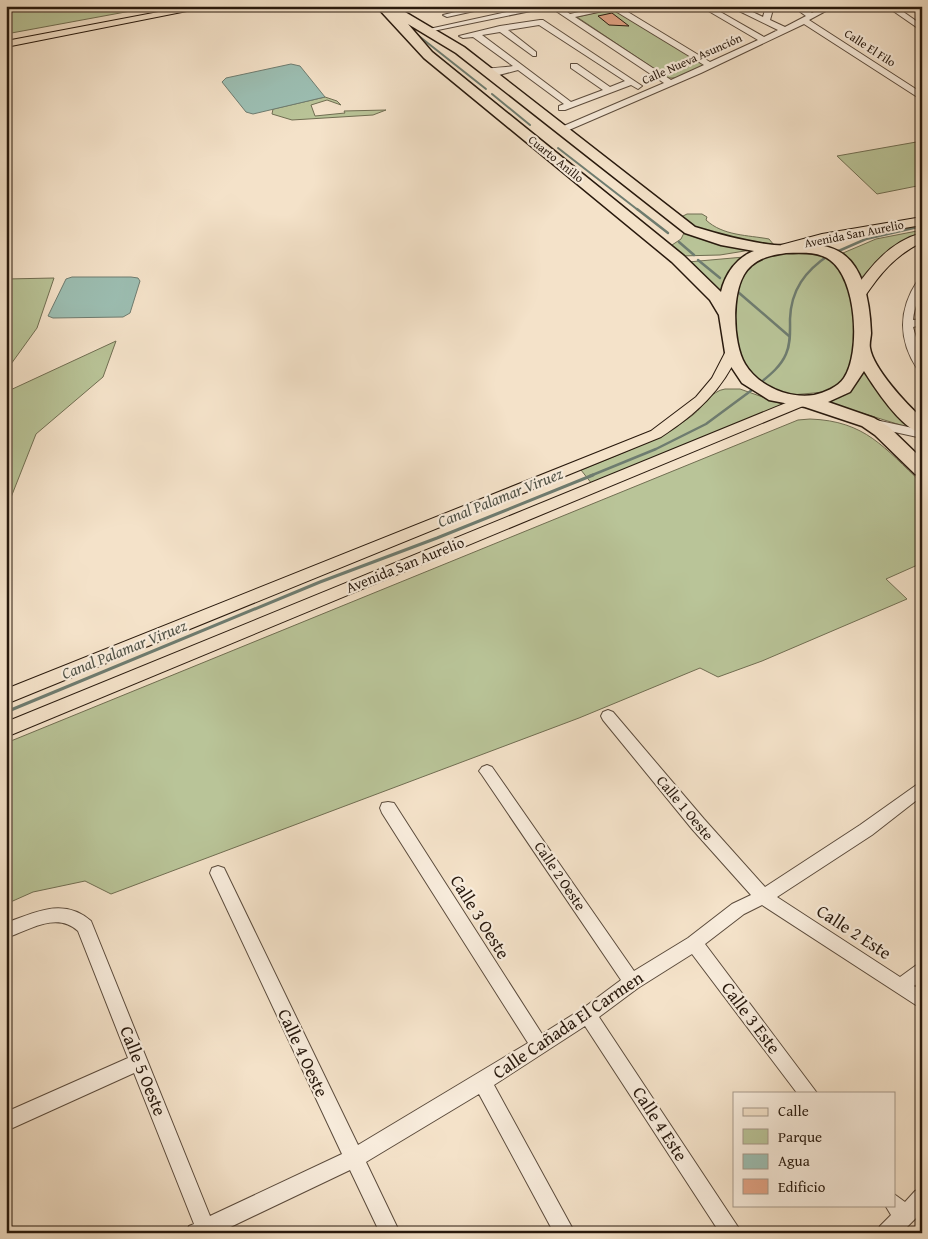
<svg xmlns="http://www.w3.org/2000/svg" width="928" height="1239" font-family="'Gentium Book Plus',serif">
<style>
.green{fill:#b9c498;stroke:#706e52}
.water{fill:#9cbeb2;stroke:#6e7c70}
.lines{fill:none;stroke-linecap:round;stroke-linejoin:round}
.stream-far2{stroke:#6e7c70;stroke-width:2}
.stream-far1{stroke:#6e7c70;stroke-width:2.5}
.stream{stroke:#6e7c70;stroke-width:3}
.building{fill:#e2a385;stroke:#28190d}
.minor-casing{stroke:#5b4b3c;stroke-width:2}
.major-casing{stroke:#28190d;stroke-width:2}
.highway-casing{stroke:#28190d;stroke-width:3}
.minor{fill:#f8ecdc;fill-rule:evenodd}
.major{fill:#f4e2c9;fill-rule:evenodd}
.highway{fill:#f4e2c9;fill-rule:evenodd}
.labels{text-anchor:middle;stroke-width:4.5;stroke-linejoin:round;paint-order:stroke}
.far-street-label{font-size:12px;fill:#28190d;stroke:#f8ecdc}
.street-label{font-size:15px;fill:#28190d;stroke:#f8ecdc}
.water-label{font-size:16px;font-style:italic;fill:#515347;stroke:#f8ecdc}
.near-street-label{font-size:18px;fill:#28190d;stroke:#f8ecdc}
</style>
<rect width="100%" height="100%" fill="#f4e2c9"/>
<filter id="stains"><feTurbulence type="fractalNoise" baseFrequency=".004" numOctaves="4"/><feColorMatrix values="0 0 0 0 .2 0 0 0 0 .09 0 0 0 0 .02 0 0 0 .5 -.17"/></filter>
<radialGradient id="worn" r=".72"><stop offset=".6" stop-color="#630" stop-opacity="0"/><stop offset="1" stop-color="#630" stop-opacity=".3"/></radialGradient>
<g class="green">
<path d="M20 6H158L6 34V9Z"/>
<path d="M612 9 703 64 704 66 676 78H668L577 17Z"/>
<path d="M325 97 337 101 341 105 327 100 311 105 315 116 345 113 344 111 386 110 373 115 292 120 272 114 273 109Z"/>
<path d="M922 141V185L877 194 837 156Z"/>
<path d="M687 214H702L707 217 706 220C723 236 748 235 769 239L774 245H762L691 228 681 217Z"/>
<path d="M922 230V233L880 258 861 278 852 261 843 253 876 239Z"/>
<path d="M685 231 757 249 720 255 679 256 669 247 681 239Z"/>
<path d="M784 252 823 253 835 260 851 292 857 331 849 377 837 388 825 392 791 395 771 390 757 382 741 361 731 317 742 272 761 255Z"/>
<path d="M744 257 726 279 719 295 688 262Z"/>
<path d="M54 278 37 328 6 371V279Z"/>
<path d="M116 341 103 377 36 434 6 510V392Z"/>
<path d="M865 368 920 431 826 402C847 394 856 390 865 368Z"/>
<path d="M725 389H740L785 405 592 484 581 470C619 454 661 440 693 415 704 406 711 391 725 389Z"/>
<path d="M810 419C866 421 884 448 922 483V563L886 579 907 599 762 661 718 677 700 668 579 718 111 894 85 881 33 892 6 904V743L798 420Z"/>
</g>
<g class="water">
<path d="M291 64 300 66 325 97 253 114 246 112 222 82 226 78Z"/>
<path d="M72 277H131L138 278 140 281 130 313 123 317 53 318 48 316 66 279Z"/>
</g>
<g class="lines">
<g class="stream-far2">
<path d="M397 6 406 14"/>
<path d="M415 33 486 89"/>
<path d="M492 94 530 125"/>
<path d="M558 148 638 210"/>
</g>
<g class="stream-far1">
<path d="M637 209 668 233"/>
<path d="M679 242 694 255"/>
<path d="M834 253 866 239 922 226"/>
<path d="M698 260 720 278"/>
<path d="M738 292 789 336"/>
<path d="M760 383C770 375 781 366 786 354 791 343 790 330 790 319 791 290 805 271 829 255"/>
<path d="M590 476 656 449 706 424 756 387"/>
</g>
<path class="stream" d="M6 712 320 582 437 538 593 475"/>
</g>
<path class="building" d="M612 13 629 26 609 25 598 16Z"/>
<g class="lines">
<g class="minor-casing">
<g id="minor">
<path d="M480 6H497L447 17 443 15Z"/>
<path d="M534 6H559L570 14 605 6H618L710 62 758 40 700 6H710L764 37 778 30 729 6H740L763 17 766 6H774L770 20 785 27 806 16 792 6H802L812 13 825 6H835L809 20 922 93V100L804 24 701 73 562 133 559 132V128L664 83 550 7 433 31 429 29ZM612 9 704 65 671 80 575 17Z"/>
<path d="M886 6H895L922 25V31Z"/>
<path d="M540 20H543L642 86 638 89 631 85 565 110H559V106L564 104 518 70 499 75 483 73 482 71C487 67 504 68 513 66L473 37 463 38 459 36 500 26ZM539 25 625 81 610 87 577 64H571V68L603 90 571 102 482 35 500 32 533 56H536V52L508 30Z"/>
<path d="M922 279C922 294 914 306 913 320L922 319V325L913 327 922 358V371L918 370C898 340 898 310 918 280Z"/>
<path d="M871 419 922 430V438L867 426 865 423Z"/>
<path d="M608 710 613 712 704 819 765 887 860 825 922 781V796L872 835 777 897 900 977 922 961V980L914 986 922 991V1009L762 905 744 914 705 944 817 1093H797L692 954 638 988 599 1017 742 1233H720L585 1026 494 1085 575 1233H554L479 1094 366 1162 400 1233H380L350 1170 218 1233H186L189 1226 194 1224 134 1073 6 1131V1112L128 1058 78 931C57 911 29 930 6 938V923C35 912 64 897 91 921L210 1216 342 1154 210 873 212 868 218 866 224 868 358 1145 528 1043 382 813 380 808 382 803 388 802 394 803 542 1034 582 1009 621 980 482 775 479 771 482 767 487 765 492 767 634 971 688 938 732 904 751 895 692 829 603 720 601 716 603 712Z"/>
<path d="M922 1188V1212L901 1233H877L880 1226 891 1215 885 1205H894V1194L905 1202 915 1191Z"/>
</g>
</g>
<g class="major-casing">
<g id="major">
<path d="M190 6H212L6 47V41Z"/>
<path d="M922 217V225L823 242 786 252 780 248 781 245 822 234Z"/>
<path d="M922 233V242C894 256 880 274 863 299H853L851 296C867 269 890 241 922 233Z"/>
<path d="M732 348 739 352C722 391 696 414 661 437L6 704V689L651 431 696 397 712 378 727 349Z"/>
<path d="M803 396 810 401 808 404 6 737V722Z"/>
</g>
</g>
<g class="highway-casing">
<path id="highway" d="M376 6H389L397 12H405L464 47 695 227C721 235 747 242 774 245 795 247 816 240 838 251 865 265 870 306 871 333 871 337 869 343 870 348 873 368 906 404 922 418V434C901 428 876 390 864 371L850 392 828 402 874 418 889 427 922 459V476L915 474 875 435 862 426 805 407 769 400 742 383 726 359 719 315 710 300 672 262 424 58ZM408 24 456 53 685 233 721 245 754 251C737 257 725 274 721 292L684 256 432 52ZM786 253C801 253 818 251 830 260 857 279 861 353 844 378 838 387 824 393 814 395 789 399 758 386 745 364 732 342 730 284 751 266 761 257 773 255 786 253Z"/>
</g>
<use href="#minor" class="minor"/>
<use href="#major" class="major"/>
<use href="#highway" class="highway"/>
</g>
<g class="labels">
<g class="far-street-label">
<text transform="translate(870 48) rotate(33)" y="4">Calle El Filo</text>
<text transform="translate(692 59) rotate(-24)" y="4">Calle Nueva Asunción</text>
<text transform="translate(556 159) rotate(39)" y="4">Cuarto Anillo</text>
<text transform="translate(854 234) rotate(-11)" y="4">Avenida San Aurelio</text>
</g>
<g class="street-label">
<text transform="translate(405 565) rotate(-22)" y="5">Avenida San Aurelio</text>
<text transform="translate(685 808) rotate(50)" y="5">Calle 1 Oeste</text>
<text transform="translate(560 876) rotate(56)" y="5">Calle 2 Oeste</text>
</g>
<g class="water-label">
<text transform="translate(500 497) rotate(-22)" y="6">Canal Palamar Viruez</text>
<text transform="translate(124 649) rotate(-22)" y="6">Canal Palamar Viruez</text>
</g>
<g class="near-street-label">
<text transform="translate(480 917) rotate(58)" y="6">Calle 3 Oeste</text>
<text transform="translate(854 932) rotate(33)" y="6">Calle 2 Este</text>
<text transform="translate(751 1018) rotate(53)" y="6">Calle 3 Este</text>
<text transform="translate(568 1025) rotate(-34)" y="6">Calle Cañada El Carmen</text>
<text transform="translate(303 1053) rotate(65)" y="6">Calle 4 Oeste</text>
<text transform="translate(143 1071) rotate(68)" y="6">Calle 5 Oeste</text>
<text transform="translate(660 1124) rotate(57)" y="6">Calle 4 Este</text>
</g>
</g>
<rect width="928" height="1239" fill="none" stroke="#f4e2c9" stroke-width="25"/>
<rect x="8" y="8" width="913" height="1224" fill="none" stroke="#28190d" stroke-width="2.5"/>
<rect x="12" y="12" width="903" height="1214" fill="none" stroke="#28190d"/>
<rect x="733" y="1092" width="162" height="115" fill="#f8ecdc" stroke="#a59889"/>
<rect x="743" y="1108" width="25" height="8" fill="#f4e2c9" stroke="#a59889"/>
<text x="778" y="1116" font-size="15" fill="#28190d">Calle</text>
<rect x="743" y="1129" width="25" height="15" fill="#b9c498" stroke="#a59889"/>
<text x="778" y="1142" font-size="15" fill="#28190d">Parque</text>
<rect x="743" y="1154" width="25" height="15" fill="#9cbeb2" stroke="#a59889"/>
<text x="778" y="1166" font-size="15" fill="#28190d">Agua</text>
<rect x="743" y="1179" width="25" height="15" fill="#e2a385" stroke="#a59889"/>
<text x="778" y="1192" font-size="15" fill="#28190d">Edificio</text>
<rect width="100%" height="100%" filter="url(#stains)"/>
<rect width="100%" height="100%" fill="url(#worn)"/>
</svg>
